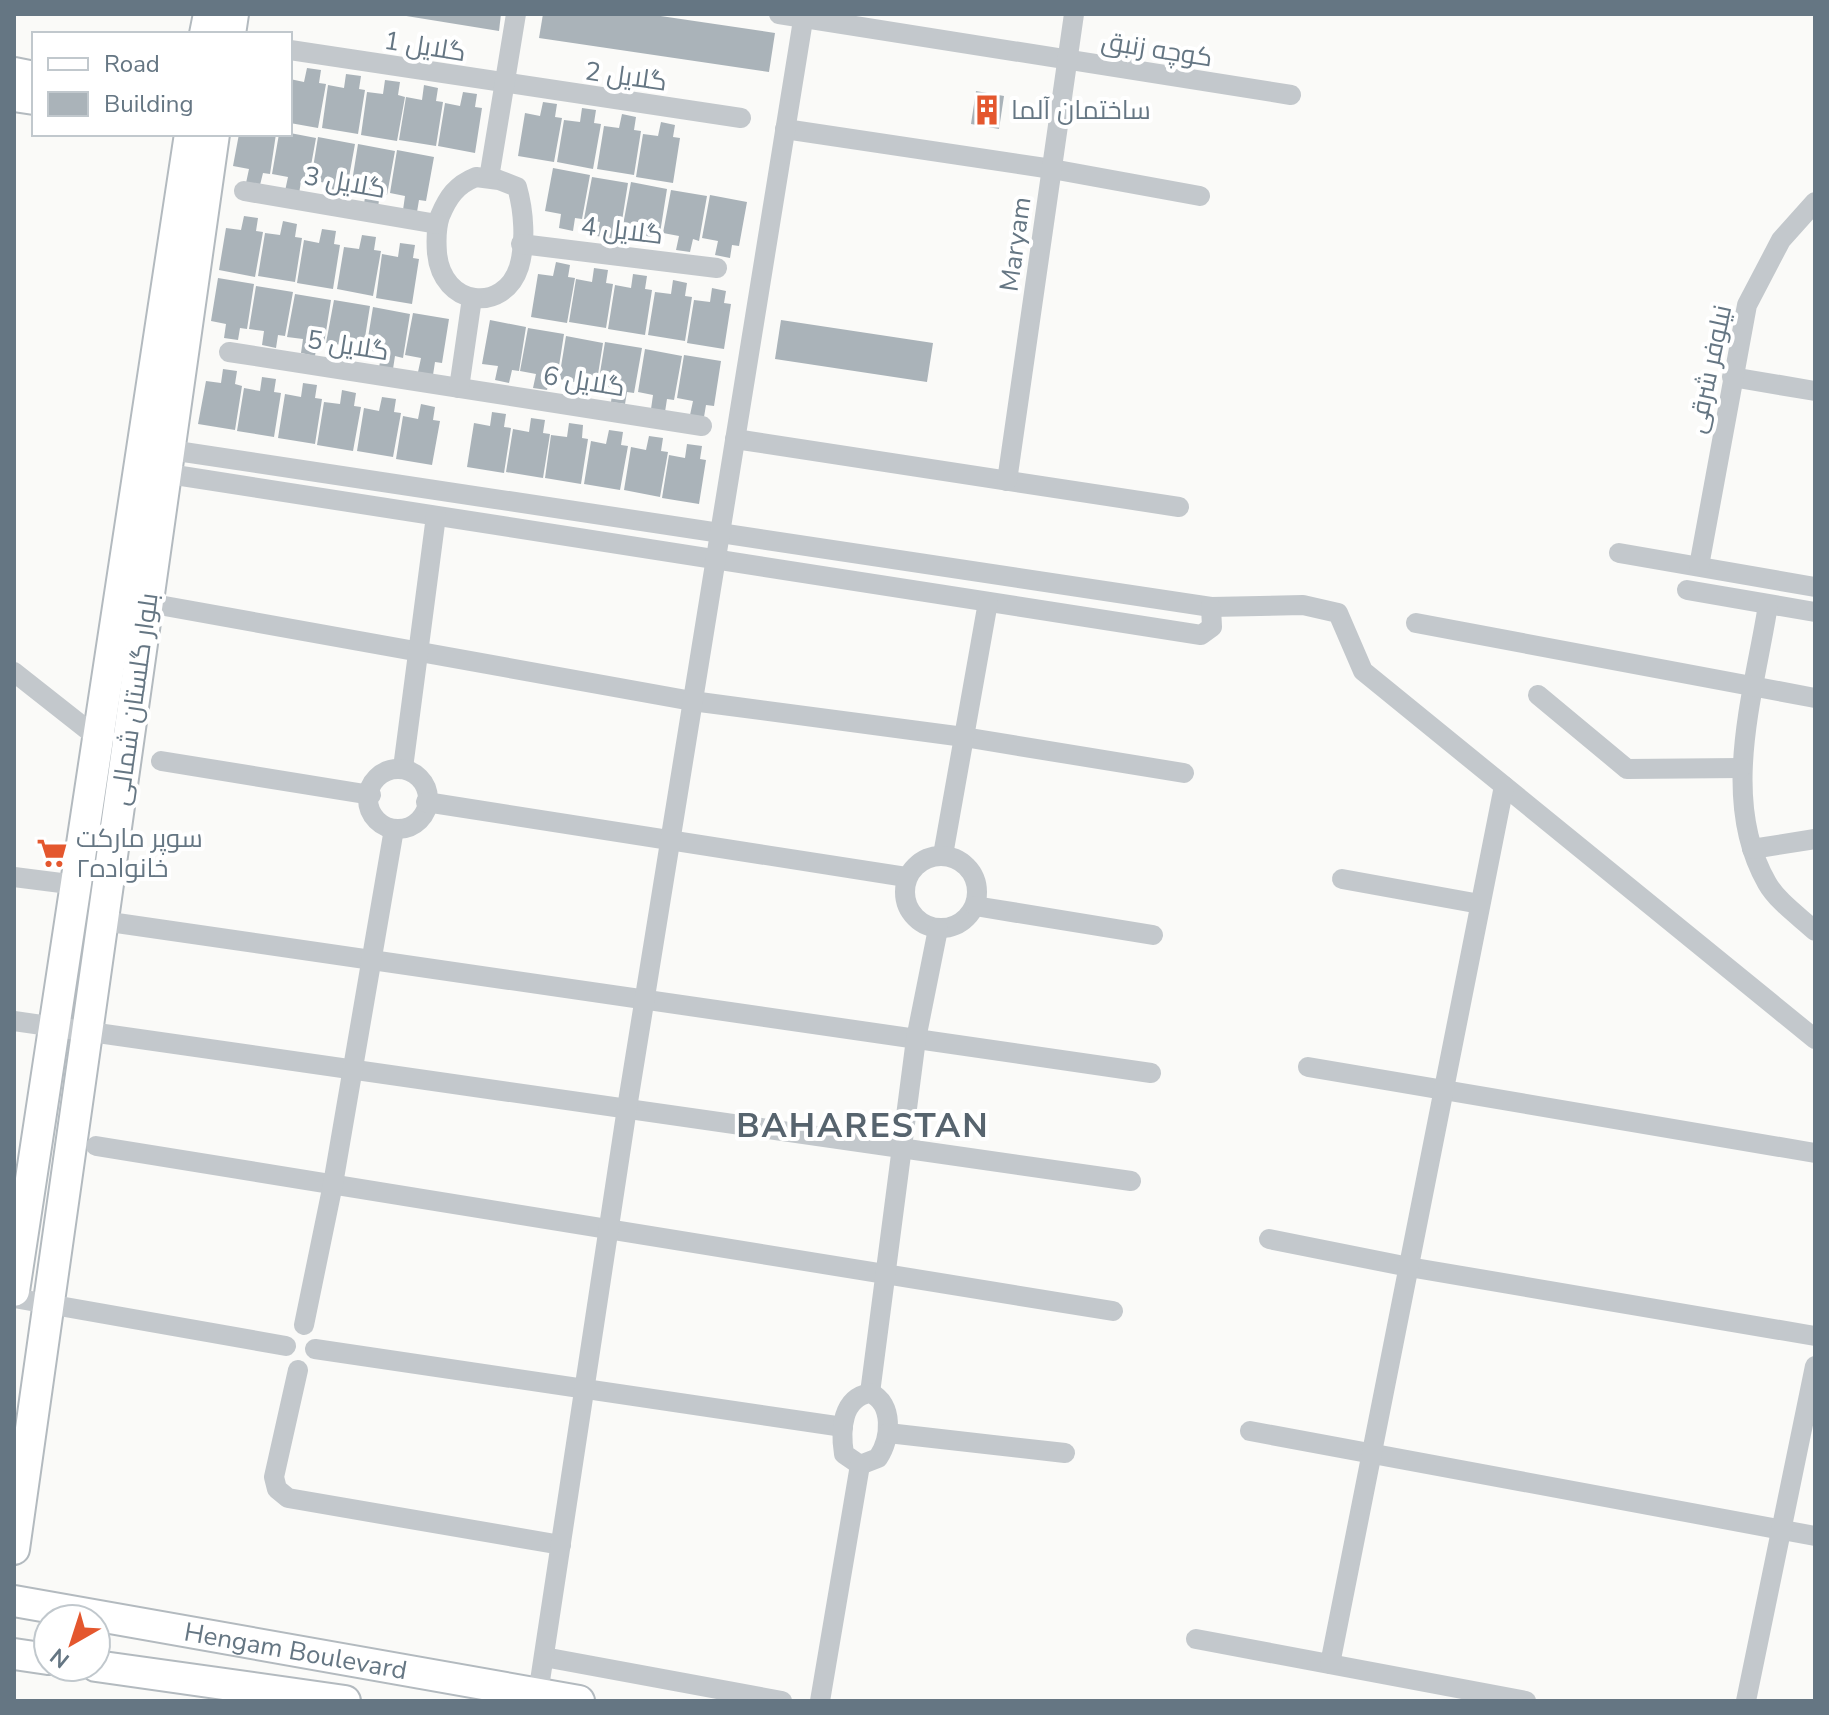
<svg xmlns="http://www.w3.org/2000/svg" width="1829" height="1715" font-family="'Nunito Sans',Cairo,sans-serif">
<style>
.building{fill:#aab3b9}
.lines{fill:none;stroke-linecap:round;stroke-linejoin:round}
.secondary-casing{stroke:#b3babf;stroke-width:34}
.street{stroke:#c3c8cc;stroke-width:20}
.secondary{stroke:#fff;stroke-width:30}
.labels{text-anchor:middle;stroke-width:8;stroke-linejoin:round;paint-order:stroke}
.street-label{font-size:26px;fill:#657683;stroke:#fff}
.poi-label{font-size:26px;fill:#657683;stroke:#fff;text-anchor:start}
.district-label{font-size:34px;font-weight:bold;letter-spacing:2px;fill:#57646e;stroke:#fff}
</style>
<rect width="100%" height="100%" fill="#fafaf8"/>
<g class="building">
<path d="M394 14H501L499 31Z"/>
<path d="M543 14H647L775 33 769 72 539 38Z"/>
<path d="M307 68 321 70 319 83 326 84 318 128 290 123V79L304 82Z"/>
<path d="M346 74 361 76 359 89 365 90 358 134 322 128 328 85 344 88Z"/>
<path d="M385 80 400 82 398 95 405 97 397 141 361 135 367 92 383 94Z"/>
<path d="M424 85 438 88 436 101 443 102 436 146 399 140 406 97 422 100Z"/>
<path d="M976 91 1004 96 999 129 971 124Z"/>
<path d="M463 92 477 94 475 107 482 108 475 153 438 146 445 103 460 106Z"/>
<path d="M543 102 557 104 555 117 562 118 554 162 518 156 525 113 540 116Z"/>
<path d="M582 108 596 110 594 123 601 124 593 169 557 162 564 120 580 122Z"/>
<path d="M622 114 636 117 634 130 641 131 634 175 597 169 604 126 619 128Z"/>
<path d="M661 122 675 125 673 137 680 138 673 183 636 177 643 134 658 136Z"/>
<path d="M290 133 316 138 308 182 301 181 299 194 285 191 288 177 272 174 279 134Z"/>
<path d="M239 134H276L270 174 263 173 260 185 246 183 249 169 233 166Z"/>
<path d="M318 137 355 144 347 188 340 187 338 199 324 197 326 183 311 180Z"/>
<path d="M358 144 395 151 387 195 380 194 378 207 364 204 366 190 351 188Z"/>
<path d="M397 150 434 157 426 201 419 200 417 212 403 210 405 196 390 193Z"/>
<path d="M553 168 590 175 582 219 575 218 573 231 559 228 561 214 545 211Z"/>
<path d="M592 177 628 183 621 227 614 226 612 239 597 236 600 222 584 219Z"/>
<path d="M631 182 667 189 660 233 653 232 651 245 637 242 639 228 623 225Z"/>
<path d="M671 190 707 196 699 241 693 239 690 252 676 250 679 236 663 233Z"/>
<path d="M710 195 747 202 739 246 732 245 730 258 715 255 718 241 702 238Z"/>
<path d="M244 216 258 218 256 231 263 232 255 277 219 270 226 228 241 230Z"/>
<path d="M283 221 297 224 295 237 302 238 295 282 258 276 265 233 280 235Z"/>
<path d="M322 229 336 231 334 244 340 245 333 289 297 283 304 240 319 243Z"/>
<path d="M362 235 376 237 374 250 381 251 373 296 337 289 344 247 359 249Z"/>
<path d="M400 243 415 245 413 258 419 259 412 304 376 298 382 254 398 257Z"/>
<path d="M556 262 570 265 568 277 575 278 567 323 531 317 538 274 553 276Z"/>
<path d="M594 268 608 270 606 283 613 284 606 328 569 322 576 279 592 282Z"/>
<path d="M633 274 647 276 645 289 652 290 645 335 608 329 615 285 631 288Z"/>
<path d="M218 278 254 284 247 329 240 328 238 340 224 338 226 324 211 321Z"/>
<path d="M673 280 687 283 685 296 692 297 685 341 648 335 655 292 671 294Z"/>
<path d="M256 286 293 292 285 336 278 335 276 348 262 345 264 331 249 329Z"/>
<path d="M712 288 726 291 724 303 731 304 724 349 687 343 694 300 710 302Z"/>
<path d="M295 294 331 300 324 344 317 343 315 356 301 353 303 339 287 337Z"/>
<path d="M334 300 370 306 363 350 356 349 354 362 339 359 342 345 326 343Z"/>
<path d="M373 307 410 314 403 358 395 356 393 369 379 367 382 353 366 350Z"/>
<path d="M413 313 449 319 442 363 435 362 433 375 418 372 421 358 405 355Z"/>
<path d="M490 320 526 327 519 371 512 370 509 383 495 380 498 366 482 364Z"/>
<path d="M781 320 933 343 927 382 775 359Z"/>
<path d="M528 328 564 334 557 379 550 378 547 390 533 388 536 374 520 371Z"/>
<path d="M566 336 603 343 596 387 588 385 586 398 572 396 575 382 559 379Z"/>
<path d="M605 342 642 348 634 393 627 392 625 404 611 402 613 388 598 385Z"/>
<path d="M645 349 682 356 674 400 667 399 665 412 651 409 653 395 638 392Z"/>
<path d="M684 355 721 361 714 406 706 405 704 417 690 415 693 401 677 398Z"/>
<path d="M223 369 237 371 235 384 242 386 235 430 198 424 206 381 221 383Z"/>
<path d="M262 377 276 379 274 392 281 393 274 437 237 431 244 388 260 391Z"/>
<path d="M303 383 317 385 315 398 322 399 315 444 278 438 285 394 301 397Z"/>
<path d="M342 390 356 393 354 406 361 407 353 451 317 445 324 402 340 404Z"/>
<path d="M382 397 396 399 394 412 401 413 393 457 357 451 364 408 379 411Z"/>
<path d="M421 404 435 407 433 420 440 421 432 465 396 459 403 416 418 419Z"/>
<path d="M492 412 506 414 504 427 511 428 504 473 467 467 474 423 490 426Z"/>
<path d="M531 418 545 420 543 433 550 434 543 478 506 472 513 429 529 432Z"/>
<path d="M569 423 583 425 582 438 588 439 581 484 545 478 551 435 567 437Z"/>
<path d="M609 430 623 432 621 445 628 446 620 490 584 484 591 441 606 444Z"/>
<path d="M649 436 663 438 661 451 668 452 660 497 624 490 631 447 646 450Z"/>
<path d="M687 444 702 446 700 459 706 460 699 504 662 498 669 455 685 458Z"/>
</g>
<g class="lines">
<g class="secondary-casing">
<g id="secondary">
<path d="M205 34 209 14"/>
<path d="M230 34 233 14"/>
<path d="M14 73 34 77"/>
<path d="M14 96 34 99"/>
<path d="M14 1291 190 134"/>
<path d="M14 1549 214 134"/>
<path id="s1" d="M14 1601 579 1701"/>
<path d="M14 1654 48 1659"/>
<path d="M96 1666 345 1701"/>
</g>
</g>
<g class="street">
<path d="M779 14 1291 95"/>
<path d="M290 50 741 118"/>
<path d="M785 129 1052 169 1200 196"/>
<path d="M476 177 499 180 517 187C524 211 526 243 519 267 504 314 442 307 437 253 436 240 436 228 440 216 448 197 456 185 476 177Z"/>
<path d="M489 178 516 14"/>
<path d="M244 191 437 224"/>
<path d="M521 244 717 268"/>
<path d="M229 352 702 426"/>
<path d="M1732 377 1815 391"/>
<path d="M459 388 472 298"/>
<path d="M735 439 1179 507"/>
<path d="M157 448 1211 607 1303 605 1338 613 1363 671 1815 1039"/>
<path d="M156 472 1201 635 1212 627 1211 607"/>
<path d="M1007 481 1074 14"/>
<path d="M1619 553 1815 587"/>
<path d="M1699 566 1747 305 1781 240 1815 202"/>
<path d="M1687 590 1815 612"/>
<path d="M148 603 692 701 964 737 1184 773"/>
<path d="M1768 605C1754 694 1719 799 1767 883 1777 901 1800 917 1815 931"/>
<path d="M1416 623 1815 698"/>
<path d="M14 672 99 739"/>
<path d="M1538 695 1627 769 1741 768"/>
<path d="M161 761 371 795"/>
<path d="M403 768 436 516"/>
<circle cx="398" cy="799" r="30"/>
<path d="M426 802 906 877"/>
<path d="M1752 849 1815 839"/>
<path d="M943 855 988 602"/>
<circle cx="941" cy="892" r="36"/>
<path d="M14 877 77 885"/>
<path d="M1342 879 1480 904"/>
<path d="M975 906 1153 935"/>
<path d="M103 921 1151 1073"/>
<path d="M14 1021 1131 1181"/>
<path d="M1308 1067 1815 1153"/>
<path d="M96 1146 1113 1311"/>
<path d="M1269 1239 1409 1267 1815 1336"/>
<path d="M14 1298 286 1346"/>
<path d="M304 1325 333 1184 394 829"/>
<path d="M315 1349 843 1427"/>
<path d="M298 1370 274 1477 277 1489 288 1498 561 1545"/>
<path d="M870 1393 916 1039 938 929"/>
<path d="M870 1393C894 1403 891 1439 878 1458L860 1465 844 1454C840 1429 842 1398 870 1393Z"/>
<path d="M1250 1431 1815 1536"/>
<path d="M888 1433 1065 1453"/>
<path d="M1196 1639 1526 1701"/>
<path d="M544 1657 782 1701"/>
<path d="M1330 1664 1504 786"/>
<path d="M538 1694 627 1108 804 14"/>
<path d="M820 1701 860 1465"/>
<path d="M1746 1701 1815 1366"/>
</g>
<use href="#secondary" class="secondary"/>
</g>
<defs>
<g id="building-bare" transform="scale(2.4)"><path d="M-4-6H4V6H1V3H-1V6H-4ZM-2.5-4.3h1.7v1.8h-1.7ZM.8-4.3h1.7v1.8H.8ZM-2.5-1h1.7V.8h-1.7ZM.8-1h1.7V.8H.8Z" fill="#e4572e" stroke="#fff" stroke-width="2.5" paint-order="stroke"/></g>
<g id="supermarket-bare" transform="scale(2.4)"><path d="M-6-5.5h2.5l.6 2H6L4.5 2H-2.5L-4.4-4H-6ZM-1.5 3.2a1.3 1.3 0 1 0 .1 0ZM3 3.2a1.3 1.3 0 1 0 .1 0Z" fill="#e4572e" stroke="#fff" stroke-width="2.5" paint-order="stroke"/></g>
</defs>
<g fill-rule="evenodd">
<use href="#building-bare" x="987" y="110"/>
<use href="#supermarket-bare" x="52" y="853"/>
</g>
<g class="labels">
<g class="street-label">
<text transform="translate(425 46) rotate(9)" y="9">گلایل 1</text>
<text transform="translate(1157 49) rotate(9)" y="9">کوچه زنبق</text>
<text transform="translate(626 76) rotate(8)" y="9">گلایل 2</text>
<text transform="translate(345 182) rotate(10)" y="9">گلایل 3</text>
<text transform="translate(622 230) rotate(7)" y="9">گلایل 4</text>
<text transform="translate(1015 244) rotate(-82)" y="9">Maryam</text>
<text transform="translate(348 345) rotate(9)" y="9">گلایل 5</text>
<text transform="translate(1709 369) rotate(-78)" y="9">نیلوفر شرقی</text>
<text transform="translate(584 381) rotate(9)" y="9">گلایل 6</text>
<text transform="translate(134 699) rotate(-82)" y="9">بلوار گلستان شمالی</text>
<text dy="9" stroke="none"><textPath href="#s1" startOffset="286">Hengam Boulevard</textPath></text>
</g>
<g class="poi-label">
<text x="1011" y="119">ساختمان آلما</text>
<text x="76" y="847">سوپر ماركت<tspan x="76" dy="30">خانواده٢</tspan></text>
</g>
<g class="district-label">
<text x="863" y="1137">BAHARESTAN</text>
</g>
</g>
<rect width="1829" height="1715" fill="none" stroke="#657683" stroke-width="32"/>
<rect x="32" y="32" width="260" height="104" fill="#ffffff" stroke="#c1c8cd" stroke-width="2"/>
<rect x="48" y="58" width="40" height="12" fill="#ffffff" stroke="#c1c8cd" stroke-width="2"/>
<text x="104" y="72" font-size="24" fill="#657683">Road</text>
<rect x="48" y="92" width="40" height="24" fill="#aab3b9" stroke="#c1c8cd" stroke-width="2"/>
<text x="104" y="112" font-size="24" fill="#657683">Building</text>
<g transform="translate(72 1643) rotate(219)"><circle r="38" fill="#ffffff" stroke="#c1c8cd" stroke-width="2"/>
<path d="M0-6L14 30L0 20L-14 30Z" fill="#e4572e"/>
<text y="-12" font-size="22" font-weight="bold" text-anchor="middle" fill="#657683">N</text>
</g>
</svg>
